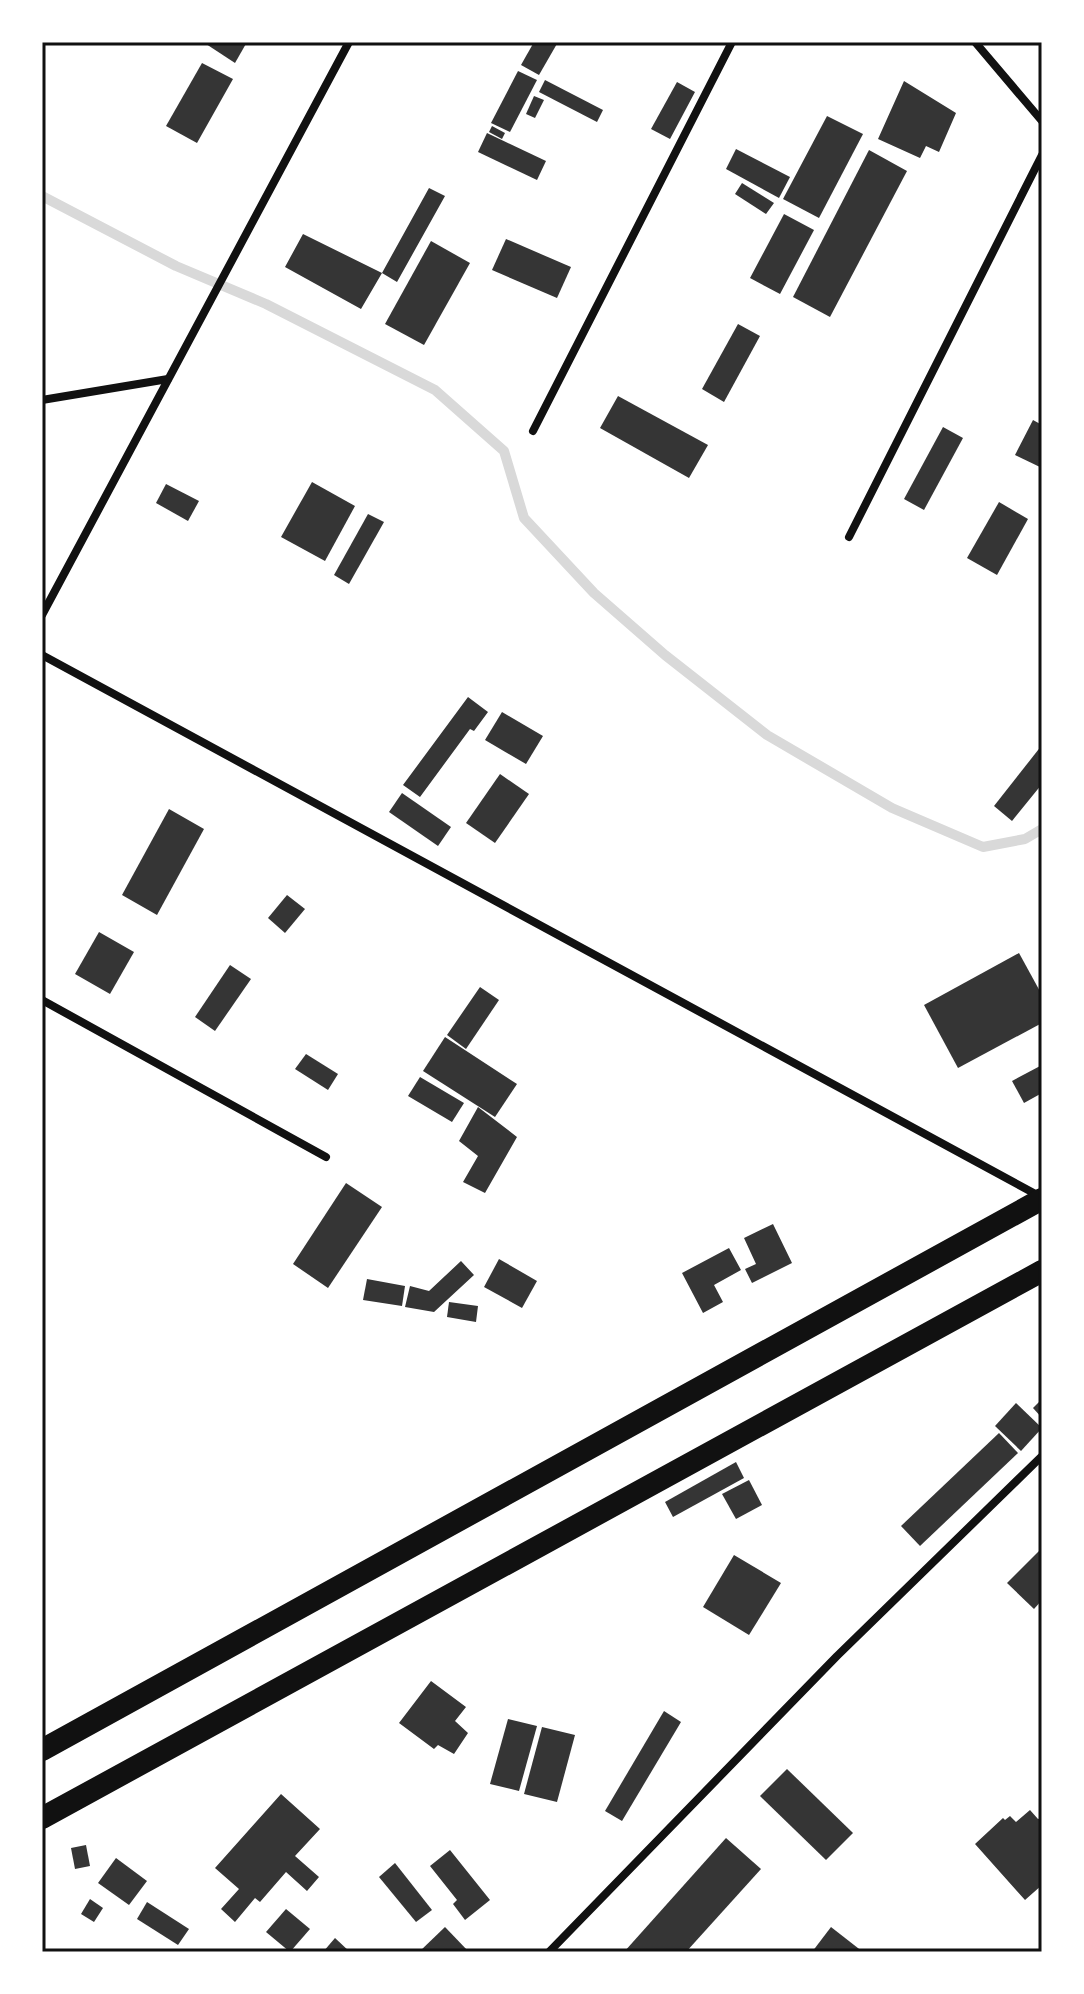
<svg xmlns="http://www.w3.org/2000/svg" width="1084" height="1994" font-family="'Playfair Display',serif">
<style>
.lines{fill:none;stroke-linecap:round;stroke-linejoin:round}
.stream{stroke:#d9d9d9;stroke-width:10}
.building{fill:#353535}
.minor{stroke:#111;stroke-width:8}
.trunk{stroke:#111;stroke-width:22}
.neatline{fill:none;stroke:#111;stroke-width:3}
</style>
<rect width="100%" height="100%" fill="#fff"/>
<g class="lines">
<path class="stream" d="M42 196 176 266 266 304 435 390 504 451 524 518 594 593 665 655 767 735 892 808 983 847 1025 839 1042 829"/>
</g>
<g class="building">
<path d="M203 42H247L235 63Z"/>
<path d="M534 42H558L539 75 521 65Z"/>
<path d="M202 63 233 79 197 143 166 126Z"/>
<path d="M518 71 537 80 510 132 491 123Z"/>
<path d="M545 80 603 110 597 122 539 92Z"/>
<path d="M904 81 956 113 939 152 926 146 920 158 878 139Z"/>
<path d="M677 82 695 92 670 139 651 129Z"/>
<path d="M534 96 544 100 535 118 526 114Z"/>
<path d="M827 116 863 134 819 218 783 199Z"/>
<path d="M492 126 505 133 502 139 489 132Z"/>
<path d="M487 133 546 161 537 180 478 152Z"/>
<path d="M736 149 790 177 779 198 726 169Z"/>
<path d="M869 150 907 171 830 317 793 297Z"/>
<path d="M742 183 774 203 766 214 735 194Z"/>
<path d="M429 188 445 196 397 282 382 273 361 309 285 267 303 234 382 273Z"/>
<path d="M784 214 814 230 780 294 750 278Z"/>
<path d="M506 239 571 267 557 298 492 270Z"/>
<path d="M431 241 470 263 424 345 385 324Z"/>
<path d="M738 324 760 336 724 402 702 389Z"/>
<path d="M618 396 708 445 689 478 600 428Z"/>
<path d="M1033 420 1042 425V468L1015 455Z"/>
<path d="M943 427 963 438 924 510 904 499Z"/>
<path d="M312 482 355 506 325 561 281 537Z"/>
<path d="M166 484 199 501 188 521 156 503Z"/>
<path d="M999 502 1028 519 997 575 967 558Z"/>
<path d="M368 514 384 522 349 584 334 575Z"/>
<path d="M468 697 488 712 474 731 470 729 420 797 403 785Z"/>
<path d="M502 712 543 736 526 764 485 740Z"/>
<path d="M1042 745V784L1012 821 994 806Z"/>
<path d="M500 774 529 794 495 843 466 823Z"/>
<path d="M402 793 451 827 438 846 389 812Z"/>
<path d="M169 809 204 829 157 915 122 895Z"/>
<path d="M287 895 305 909 285 933 268 918Z"/>
<path d="M99 932 134 952 110 994 75 974Z"/>
<path d="M1019 953 1042 995V1023L958 1068 924 1005Z"/>
<path d="M230 965 251 979 215 1031 195 1017Z"/>
<path d="M480 987 499 1000 466 1049 447 1035Z"/>
<path d="M445 1037 517 1084 495 1117 423 1071Z"/>
<path d="M306 1054 338 1074 328 1090 295 1069Z"/>
<path d="M1042 1065V1093L1024 1103 1012 1081Z"/>
<path d="M420 1077 464 1103 452 1122 408 1096Z"/>
<path d="M478 1107 517 1137 485 1193 463 1182 478 1156 459 1141Z"/>
<path d="M346 1183 382 1207 328 1288 293 1264Z"/>
<path d="M773 1224 792 1263 752 1283 745 1269 756 1264 744 1238Z"/>
<path d="M729 1248 741 1270 714 1285 723 1302 703 1313 682 1273Z"/>
<path d="M499 1259 537 1281 522 1308 484 1287Z"/>
<path d="M461 1261 474 1275 434 1312 405 1307 410 1286 429 1291Z"/>
<path d="M367 1279 405 1286 402 1306 363 1300Z"/>
<path d="M449 1302 478 1306 476 1322 447 1317Z"/>
<path d="M1042 1399V1418L1033 1408Z"/>
<path d="M1016 1403 1042 1428 1021 1451 995 1426Z"/>
<path d="M999 1433 1018 1453 920 1546 901 1526Z"/>
<path d="M736 1462 744 1478 673 1517 665 1502Z"/>
<path d="M749 1480 762 1505 736 1519 722 1494Z"/>
<path d="M1042 1548V1600L1034 1609 1007 1583Z"/>
<path d="M734 1555 781 1583 749 1635 703 1607Z"/>
<path d="M431 1681 466 1707 455 1721 468 1733 454 1754 438 1745 434 1749 399 1723Z"/>
<path d="M664 1711 681 1722 622 1821 605 1811Z"/>
<path d="M508 1719 537 1726 519 1791 490 1784Z"/>
<path d="M542 1727 575 1735 557 1802 524 1794Z"/>
<path d="M787 1769 853 1833 826 1860 760 1796Z"/>
<path d="M281 1794 320 1829 295 1856 319 1877 307 1891 286 1872 260 1902 255 1898 235 1922 221 1909 239 1889 215 1868Z"/>
<path d="M1030 1810 1038 1819 1042 1818V1885L1025 1900 975 1844 1003 1818 1005 1820 1010 1816 1016 1822Z"/>
<path d="M726 1838 761 1869 686 1952H624Z"/>
<path d="M86 1845 90 1866 75 1869 71 1848Z"/>
<path d="M450 1850 490 1900 465 1920 453 1904 457 1900 430 1866Z"/>
<path d="M116 1858 147 1881 129 1905 98 1883Z"/>
<path d="M395 1863 432 1910 416 1922 379 1877Z"/>
<path d="M90 1899 103 1908 94 1922 81 1914Z"/>
<path d="M147 1902 189 1929 178 1945 137 1919Z"/>
<path d="M286 1909 310 1929 290 1952 266 1932Z"/>
<path d="M445 1927 469 1952H419Z"/>
<path d="M831 1927 863 1952H812Z"/>
<path d="M335 1938 350 1952H323Z"/>
</g>
<g class="lines">
<g class="minor">
<path d="M975 42 1042 121"/>
<path d="M42 400 168 379"/>
<path d="M533 431 732 42"/>
<path d="M849 537 1042 155"/>
<path d="M42 615 349 42"/>
<path d="M42 655 1041 1197"/>
<path d="M42 1000 326 1157"/>
<path d="M549 1952 837 1656 1042 1456"/>
</g>
<g class="trunk">
<path d="M42 1750 1042 1199"/>
<path d="M42 1818 1042 1271"/>
</g>
</g>
<rect width="1084" height="1994" fill="none" stroke="#ffffff" stroke-width="88"/>
<rect x="44" y="44" width="996" height="1906" class="neatline"/>
</svg>
